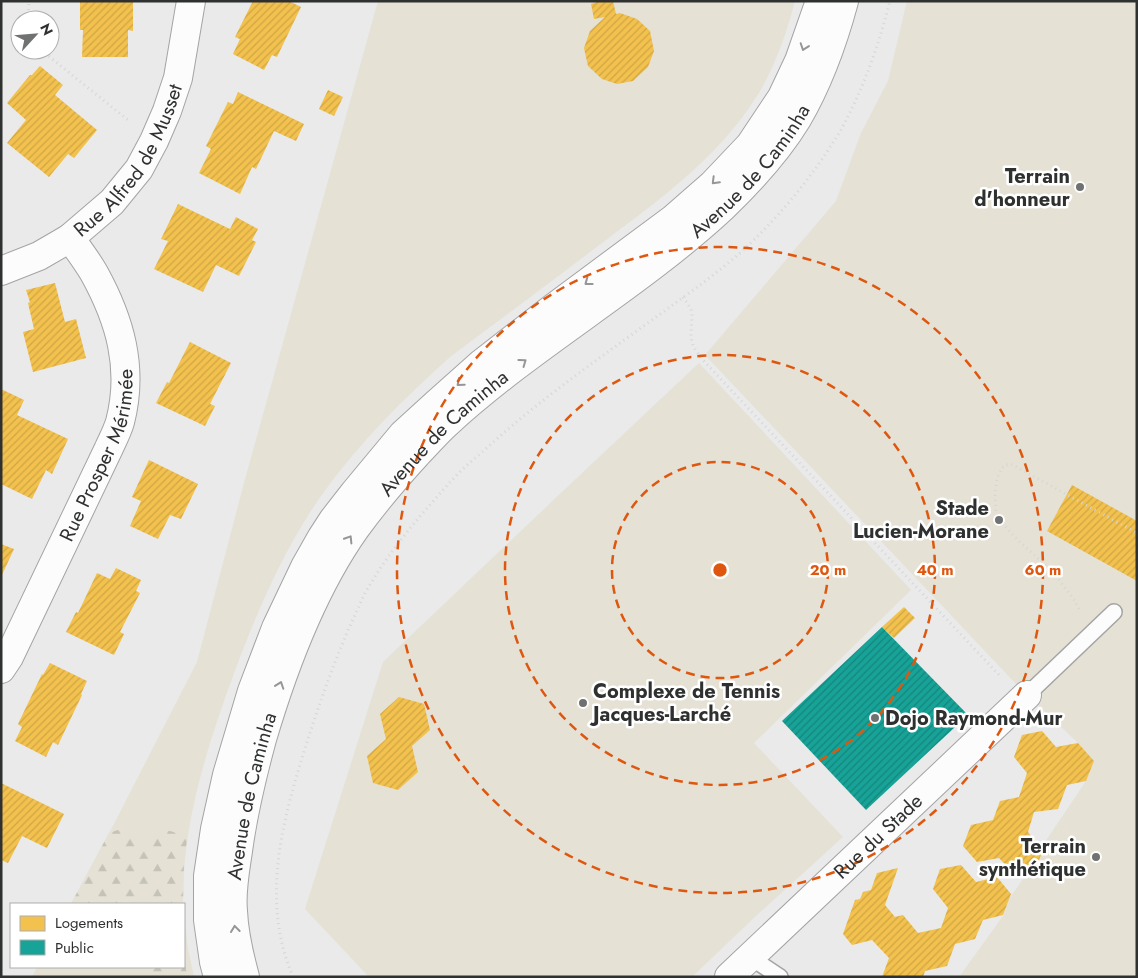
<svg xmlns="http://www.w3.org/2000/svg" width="1138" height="978" viewBox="0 0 1138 978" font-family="Jost,sans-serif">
<defs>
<pattern id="forest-firs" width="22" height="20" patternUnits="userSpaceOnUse" patternTransform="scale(1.25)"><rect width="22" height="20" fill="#e5e1d5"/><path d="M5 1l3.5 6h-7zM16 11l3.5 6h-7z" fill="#c5c2b7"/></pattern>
<pattern id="homes-hatch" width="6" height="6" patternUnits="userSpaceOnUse" patternTransform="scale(1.25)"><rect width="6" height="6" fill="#f2c14e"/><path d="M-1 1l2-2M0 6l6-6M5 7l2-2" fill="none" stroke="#d0a644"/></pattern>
<pattern id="public-hatch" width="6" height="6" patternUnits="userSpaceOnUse" patternTransform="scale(1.25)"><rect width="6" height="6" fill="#17a398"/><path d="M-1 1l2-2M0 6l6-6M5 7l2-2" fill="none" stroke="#15857c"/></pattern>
</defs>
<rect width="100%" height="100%" fill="#e9eae9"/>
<g fill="#e5e1d5">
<path d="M378,1H795C786,35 774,70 755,99C716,160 655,203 598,246C549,283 500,320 450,357C403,399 358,444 321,496C283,550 256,614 233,676C206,750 182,825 183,904H71L116,820L197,662L244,483Z"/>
<polygon points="907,1 1137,1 1137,977 959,977 1003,916 1009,899 1028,872 1035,870 1041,848 1086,781 1093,761 1078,743 1018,686 705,355 836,201 861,133 888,81"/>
<polygon points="699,363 911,590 754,743 843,837 757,915 692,977 369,977 305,909 383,662 563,491"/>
<polygon points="184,916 188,949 194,977 32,977 37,967 184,967"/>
</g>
<g fill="url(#forest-firs)">
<path d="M118,830L134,835L145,837C147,835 149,833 151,832C161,827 179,832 187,839L184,863L183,904H157L154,900L142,902L139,904H73L72,902L109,833Z"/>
<polygon points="184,962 188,977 131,977 139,967 184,967"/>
</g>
<g fill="url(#homes-hatch)">
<polygon points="80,1 133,1 133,31 128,30 128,57 82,57 83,30 80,30"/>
<polygon points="253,1 289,1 301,7 277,57 272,55 264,70 233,54 240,39 235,37"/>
<polygon points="600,1 613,1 616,14 620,13 637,19 650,31 654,51 648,67 633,81 617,84 602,79 588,66 584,48 590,31 605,17 594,19 591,4"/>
<polygon points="40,66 63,85 55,95 97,130 74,158 68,154 49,177 7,143 26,120 7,103 30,75 32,75"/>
<polygon points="328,90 343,97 334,116 319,109"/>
<polygon points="238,92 304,124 296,141 274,131 256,169 252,167 240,194 199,173 211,149 206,146 228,102 233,104"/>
<polygon points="178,204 230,229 236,217 258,229 252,240 256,242 239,276 216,265 203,292 154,269 168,241 161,239"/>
<polygon points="55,283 65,322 76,319 86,358 33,372 23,332 34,329 28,303 30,302 26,290"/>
<polygon points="190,342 231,363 210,404 215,406 205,426 156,403 167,382 169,383"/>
<polygon points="1,389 24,400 17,415 68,439 52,474 46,470 32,499 1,484"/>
<polygon points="149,460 198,484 181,519 170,515 158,539 130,526 141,501 132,497"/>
<polygon points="1072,485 1137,521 1137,581 1047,531"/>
<polygon points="1,544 14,549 1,577"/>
<polygon points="116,568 141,580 136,591 140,593 120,632 124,634 114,655 66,632 76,612 78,613 97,573 110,579"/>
<polygon points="904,607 915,618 894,638 882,627"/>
<polygon points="50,663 87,681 81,694 82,695 58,745 53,742 46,757 15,741 22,727 18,724 42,674 43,675"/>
<polygon points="399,697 424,704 430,730 412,746 418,772 398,790 373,783 367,756 386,739 380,714"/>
<polygon points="1042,731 1056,747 1078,743 1094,761 1086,781 1067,785 1058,809 1034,812 1028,832 1043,850 1035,870 1014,874 999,858 977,862 963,846 971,825 993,820 1000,801 1019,797 1027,773 1014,757 1022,735"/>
<polygon points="1,783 64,814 47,848 22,836 8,863 1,860"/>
<polygon points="961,865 976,882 997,877 1011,894 1003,915 983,920 975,939 955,944 947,966 925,971 923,977 882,977 889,958 872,940 852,945 843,934 855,900 860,899 863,892 871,890 877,873 898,868 885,905 895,917 903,915 918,933 941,928 948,908 933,889 940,869"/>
</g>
<polygon fill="url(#public-hatch)" points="882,627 968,715 866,810 782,721"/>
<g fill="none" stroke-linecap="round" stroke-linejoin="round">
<g stroke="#a3a4a3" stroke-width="18">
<g id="lane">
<polyline points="1027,695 1114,612"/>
<polyline points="750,957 780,977"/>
</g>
</g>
<g stroke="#a3a4a3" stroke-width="30">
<g id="street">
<path id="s1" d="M1,271L39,256L70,238L112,202L139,169L154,141L167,111L178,78L191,1"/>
<path id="s2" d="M1,669L9,657L108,450C112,441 117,432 120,422C134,368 120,320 94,273C87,261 78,249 70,238"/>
<path id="s3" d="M729,977L1027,695"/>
</g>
</g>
<g stroke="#a3a4a3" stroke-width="30">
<g id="secondary">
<polyline points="218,977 214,962 208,920 208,876 215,829 227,775 252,691 276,628 305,567 322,537 333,520 354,493 403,434 437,403 482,363 553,308 673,219 713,184 750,145 782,97 799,61 820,1"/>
<path id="s4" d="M245,977C239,955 234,934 233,911C231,891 235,871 238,851C243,813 252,776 262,739C283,668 312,590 355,529C374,503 395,478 417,454C427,444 436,433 446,424C533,344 637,287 723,207C750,181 777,152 797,119C818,83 833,42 844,1"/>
</g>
</g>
<g stroke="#d5d6d5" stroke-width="3" stroke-dasharray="1 4" stroke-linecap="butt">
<polyline points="28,20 29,1"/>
<polyline points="41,50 128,120"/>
<polyline points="683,297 691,309 692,314 691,336 693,346 701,358 1000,676"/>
<polyline points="1079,609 1075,601 1054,573 1022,544 1010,532 996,514 995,494 997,479 1001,469 1005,465 1011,464 1137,533"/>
<path d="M293,977C262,904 280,830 302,758C316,713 331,669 350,626C355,615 360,604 365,593C389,551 421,514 454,478C465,466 478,456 490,445C544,396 604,355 663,312C689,293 716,274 740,253C773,223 802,189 827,152C832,143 839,135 843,126C864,87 879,44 890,1"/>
</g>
<use href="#lane" stroke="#fcfcfc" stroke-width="15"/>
<use href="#street" stroke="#fcfcfc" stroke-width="28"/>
<use href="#secondary" stroke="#fcfcfc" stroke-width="28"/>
</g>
<defs><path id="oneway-chevron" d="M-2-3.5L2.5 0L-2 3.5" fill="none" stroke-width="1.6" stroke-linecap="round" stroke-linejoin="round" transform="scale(1.25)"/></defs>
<g stroke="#969696">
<use href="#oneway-chevron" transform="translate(804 47) rotate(109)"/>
<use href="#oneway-chevron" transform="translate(715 181) rotate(135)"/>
<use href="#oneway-chevron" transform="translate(588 282) rotate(143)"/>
<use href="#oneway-chevron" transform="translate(523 362) rotate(-36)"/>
<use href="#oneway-chevron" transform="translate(460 383) rotate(139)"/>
<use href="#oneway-chevron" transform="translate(349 539) rotate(-58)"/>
<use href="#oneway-chevron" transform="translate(280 685) rotate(-71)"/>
<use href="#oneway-chevron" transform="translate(235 929) rotate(-97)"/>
</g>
<g fill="none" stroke="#df570e" stroke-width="2.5" stroke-dasharray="9 6">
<circle cx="720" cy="570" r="108"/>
<circle cx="720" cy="570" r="215"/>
<circle cx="720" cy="570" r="323"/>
</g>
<g fill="#707271" stroke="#fff" stroke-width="2">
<circle cx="1080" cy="187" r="5"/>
<circle cx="999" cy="520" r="5"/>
<circle cx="583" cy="703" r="5"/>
<circle cx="875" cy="718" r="5"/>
<circle cx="1096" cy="857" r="5"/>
</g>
<g text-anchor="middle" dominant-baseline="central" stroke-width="5" stroke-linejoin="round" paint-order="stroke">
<g font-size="20" fill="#2f3130" stroke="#fff">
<text stroke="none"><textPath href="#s1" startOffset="176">Rue Alfred de Musset</textPath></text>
<text stroke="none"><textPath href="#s4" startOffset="1009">Avenue de Caminha</textPath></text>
<text stroke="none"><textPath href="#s4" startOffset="604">Avenue de Caminha</textPath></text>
<text stroke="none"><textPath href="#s2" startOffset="236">Rue Prosper Mérimée</textPath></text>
<text stroke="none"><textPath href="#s4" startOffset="184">Avenue de Caminha</textPath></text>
<text stroke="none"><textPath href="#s3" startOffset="205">Rue du Stade</textPath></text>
</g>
<g font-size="20" font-weight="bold" fill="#2f3130" stroke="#fff" text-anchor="end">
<text x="1070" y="176">Terrain<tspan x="1070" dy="23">d'honneur</tspan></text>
<text x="989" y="508">Stade<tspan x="989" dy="23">Lucien-Morane</tspan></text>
<text x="593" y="691" text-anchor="start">Complexe de Tennis<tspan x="593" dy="23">Jacques-Larché</tspan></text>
<text x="885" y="718" text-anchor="start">Dojo Raymond-Mur</text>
<text x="1086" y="846">Terrain<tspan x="1086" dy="23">synthétique</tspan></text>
</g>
</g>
<circle cx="720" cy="570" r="8" fill="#df570e" stroke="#fff" stroke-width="2.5"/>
<g font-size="15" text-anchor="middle" font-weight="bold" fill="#df570e" stroke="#fff" stroke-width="5" stroke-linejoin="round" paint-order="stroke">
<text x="828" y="575">20 m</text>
<text x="935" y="575">40 m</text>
<text x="1043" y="575">60 m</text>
</g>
<rect width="1138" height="978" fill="none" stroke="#2f3130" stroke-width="5"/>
<rect x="10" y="903" width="175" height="65" fill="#ffffff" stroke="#acadac"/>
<rect x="20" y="916" width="25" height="15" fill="#f2c14e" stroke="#acadac"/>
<text x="55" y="928" font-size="15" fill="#2f3130">Logements</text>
<rect x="20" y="940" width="25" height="15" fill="#17a398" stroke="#acadac"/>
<text x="55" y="953" font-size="15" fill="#2f3130">Public</text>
<g transform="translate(35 35) rotate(64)"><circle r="24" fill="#ffffff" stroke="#acadac"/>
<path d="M0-4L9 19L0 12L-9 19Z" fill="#707271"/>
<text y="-8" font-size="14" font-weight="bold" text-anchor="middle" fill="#2f3130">N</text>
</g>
</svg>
